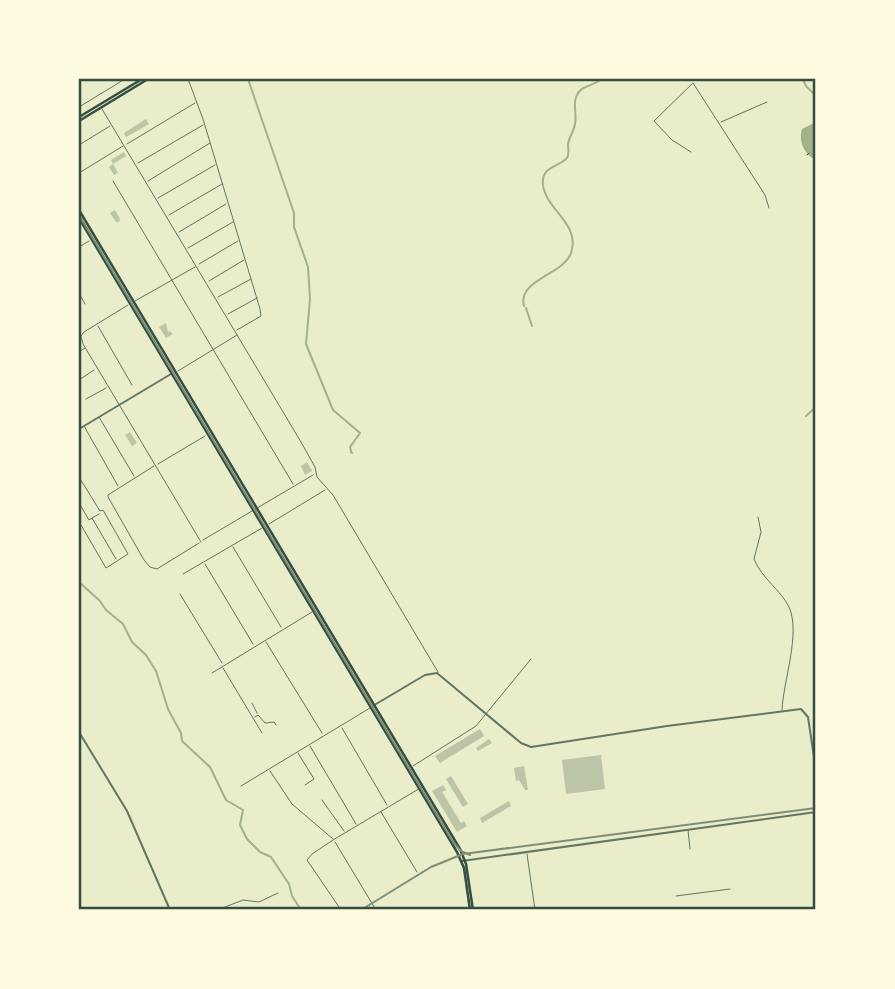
<svg xmlns="http://www.w3.org/2000/svg" width="895" height="989" viewBox="0 0 895 989" font-family="'Open Sans',sans-serif">
<rect width="100%" height="100%" fill="#e9edc9"/>
<path fill="#a3b18a" d="M816,122V160C805,155 798,142 802,129Z"/>
<g fill="none" stroke-linecap="round" stroke-linejoin="round">
<g stroke="#a3b18a" stroke-width="2">
<polyline points="248,79 294,213 294,227 308,267 310,299 306,344 333,410 360,433 350,447 351,451"/>
<polyline points="803,79 806,86 816,96"/>
<path d="M524,306C517,280 563,275 571,253C581,224 546,210 543,185C541,167 556,168 566,159C570,156 568,149 568,144C569,137 574,131 575,124C577,115 573,105 576,97C581,84 593,87 601,79"/>
<polyline points="526,308 532,326"/>
<polyline points="806,416 816,407"/>
<polyline points="351,452 352,453"/>
<polyline points="79,582 100,601 106,610 123,624 132,642 146,655 156,671 168,709 181,733 182,741 210,767 226,800 243,810 240,825 247,839 260,852 271,857 289,884 292,896 301,910"/>
</g>
</g>
<g fill="#bcc5a7">
<polygon points="146,119 149,124 126,137 124,133"/>
<polygon points="124,152 126,156 113,164 111,160"/>
<polygon points="113,164 118,173 114,175 109,167"/>
<polygon points="115,210 120,219 119,222 116,222 110,213"/>
<polygon points="166,323 168,332 170,331 173,334 166,338 159,327"/>
<polygon points="130,432 137,443 132,446 125,435"/>
<polygon points="307,462 312,471 305,475 301,466"/>
<polygon points="480,729 484,736 440,763 435,756"/>
<polygon points="489,739 492,743 478,751 476,748"/>
<polygon points="601,755 605,789 566,794 562,760"/>
<polygon points="524,766 528,790 525,790 519,780 516,781 514,768"/>
<polygon points="451,776 468,804 463,807 446,779"/>
<polygon points="443,785 446,790 442,792 461,823 464,821 467,826 457,832 432,791"/>
<polygon points="509,801 511,806 482,823 480,818"/>
</g>
<g fill="none" stroke-linecap="round" stroke-linejoin="round">
<polyline stroke="#344e41" stroke-width="1" points="807,155 809,153"/>
<polyline stroke="#617663" stroke-width="1" points="381,812 417,872"/>
<g stroke="#617663" stroke-width="1">
<polyline points="188,79 203,119 260,309 261,316 237,330"/>
<polyline points="79,107 125,79"/>
<polyline points="102,109 301,442 315,467 317,477 333,495 438,672"/>
<polyline points="721,122 767,102"/>
<polyline points="127,144 195,103"/>
<polyline points="79,145 110,126"/>
<polyline points="691,152 672,140 654,121 693,83 765,195 769,208"/>
<polyline points="138,163 203,125"/>
<polyline points="79,173 123,146"/>
<polyline points="113,181 293,484"/>
<polyline points="148,181 210,143"/>
<polyline points="158,198 215,165"/>
<polyline points="169,215 222,184"/>
<polyline points="179,232 226,204"/>
<polyline points="79,247 89,241"/>
<polyline points="188,248 233,222"/>
<polyline points="199,264 238,241"/>
<polyline points="209,281 244,260"/>
<polyline points="79,293 85,304"/>
<polyline points="218,297 251,279"/>
<polyline points="135,301 195,267"/>
<polyline points="128,305 84,332 81,336 83,344 201,542"/>
<polyline points="228,314 257,298"/>
<polyline points="98,326 132,385"/>
<polyline points="79,352 85,348"/>
<polyline points="178,371 237,335"/>
<polyline points="79,380 94,370"/>
<polyline points="86,399 106,388"/>
<polyline points="99,417 134,476"/>
<polyline points="84,426 118,486"/>
<polyline points="158,464 205,436"/>
<polyline points="154,466 108,495 108,497 144,560 150,567 157,569 199,543"/>
<polyline points="79,503 89,520 92,518 116,559"/>
<path d="M758,517L761,532L754,559C762,579 781,590 789,607C801,633 783,682 782,710"/>
<polyline points="92,518 99,514"/>
<polyline points="269,524 325,490"/>
<polyline points="79,526 81,525 106,568 128,554 103,510 100,511 79,477"/>
<polyline points="203,540 313,475"/>
<polyline points="233,547 281,627"/>
<polyline points="205,564 253,644"/>
<polyline points="183,574 262,528"/>
<polyline points="180,594 222,663"/>
<polyline points="266,642 322,733"/>
<polyline points="223,668 262,733"/>
<polyline points="212,673 312,612"/>
<polyline points="252,703 257,713"/>
<polyline points="255,717 258,715 265,723 274,722 276,725"/>
<polyline points="342,728 387,805"/>
<polyline points="310,746 356,824"/>
<polyline points="298,753 314,779 305,785"/>
<polyline points="413,766 476,726 531,659"/>
<polyline points="270,771 292,804 333,839"/>
<polyline points="241,786 370,708"/>
<polyline points="322,800 344,831"/>
<polyline points="688,830 690,849"/>
<polyline points="335,842 376,910"/>
<polyline points="527,854 535,910"/>
<polyline points="676,896 730,889"/>
<polyline points="217,910 243,900 259,902 278,893"/>
<polyline points="341,910 307,860 312,854 333,840 422,787"/>
</g>
<g stroke="#617663" stroke-width="2">
<polyline points="79,429 171,374"/>
<polyline points="371,707 425,675 437,673 521,743 531,747 667,726 801,709 808,717 816,771"/>
<polyline points="79,732 127,811 170,910"/>
<polyline points="462,861 816,812"/>
</g>
<g stroke="#344e41" stroke-width="2.5">
<polyline points="79,117 142,79"/>
<polyline points="79,121 148,79"/>
<polyline points="79,210 460,849 466,864 473,910"/>
<polyline points="79,218 457,852 464,868 470,910"/>
</g>
<g stroke="#7c8e77" stroke-width="2">
<polyline points="79,215 453,842 461,851 470,855"/>
<polyline points="361,910 431,867 463,854 816,808"/>
</g>
</g>
<rect width="895" height="989" fill="none" stroke="#fefae0" stroke-width="161"/>
<rect x="80" y="80" width="734" height="828" fill="none" stroke="#344e41" stroke-width="2.5"/>
</svg>
